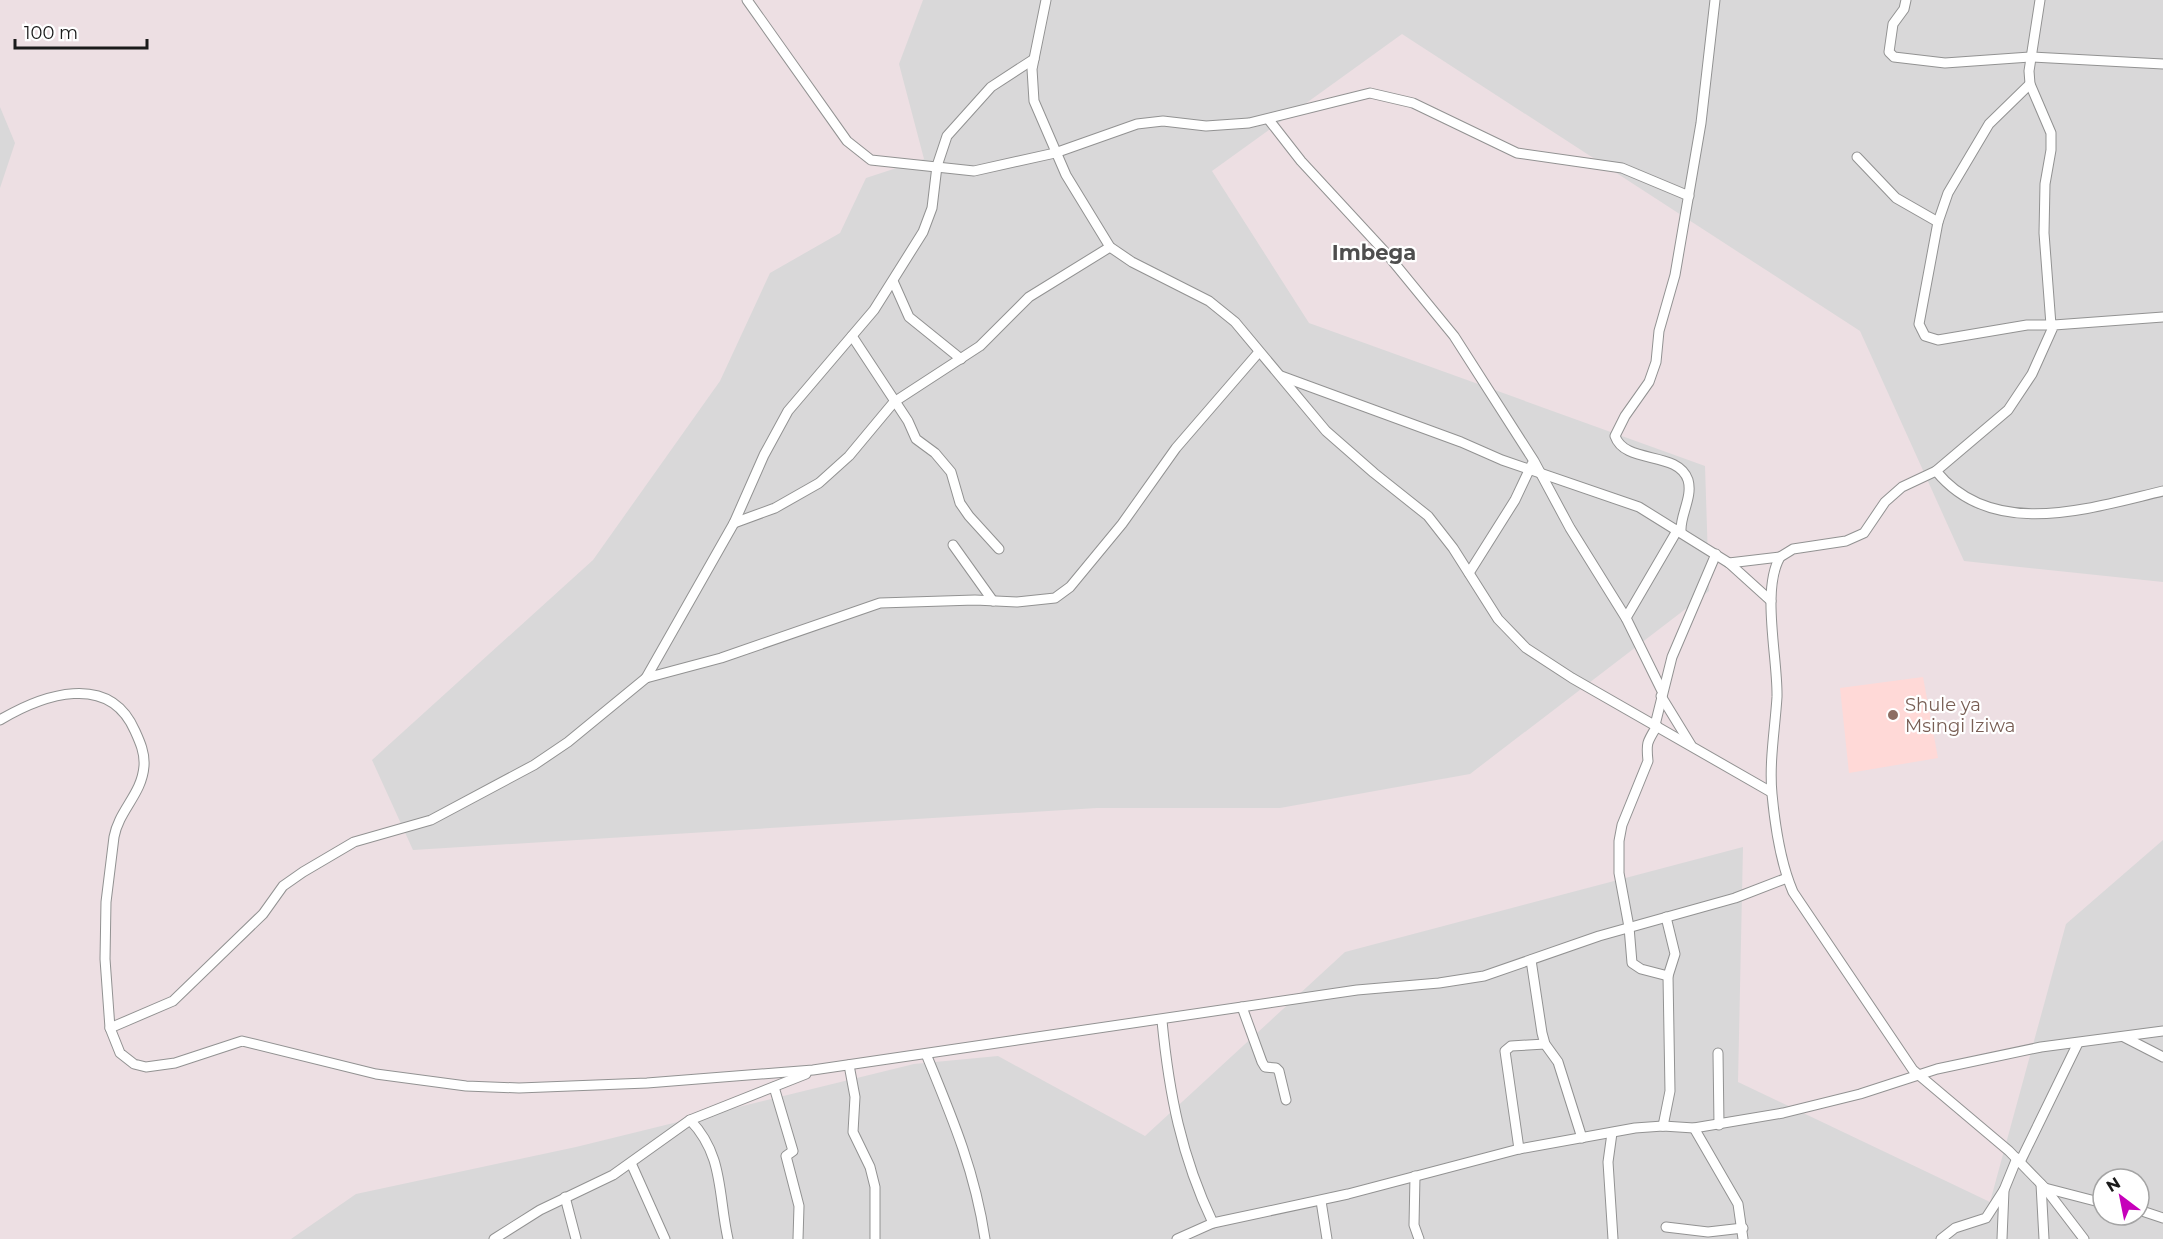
<svg xmlns="http://www.w3.org/2000/svg" width="2163" height="1239" viewBox="0 0 2163 1239" font-family="Montserrat,sans-serif">
<rect width="100%" height="100%" fill="#eddfe3"/>
<g fill="#d9d8d9" fill-rule="evenodd">
<polygon points="923,0 2163,0 2163,582 1964,561 1860,331 1402,34 1212,171 1309,323 1705,466 1709,591 1470,774 1280,808 1097,808 413,850 372,760 593,560 720,381 770,273 840,233 866,178 924,159 899,64"/>
<polygon points="0,107 15,143 0,188"/>
<path d="M2163,840V1239H291L356,1194L576,1147L914,1064L998,1056L1145,1136L1345,952L1743,847L1738,1082L1990,1202L2066,924ZM2103,1179H2139V1215H2103Z"/>
</g>
<polygon fill="#ffd9d7" points="1923,677 1938,758 1849,773 1840,688"/>
<g fill="none" stroke-linecap="round" stroke-linejoin="round">
<g stroke="#929292" stroke-width="11">
<g id="minor">
<polyline points="747,0 847,141 871,160 974,171 1055,153 1137,124 1163,121 1206,126 1249,123 1370,93 1413,103 1517,153 1622,168 1689,196"/>
<polyline points="1046,0 1032,69 1034,101 1066,175 1110,247 1132,262 1209,301 1235,322 1326,431 1374,473 1428,516 1453,548 1498,619 1526,648 1572,678 1771,792"/>
<polyline points="1906,0 1904,9 1893,24 1889,52 1894,57 1945,63 2030,57 2163,64"/>
<polyline points="2040,0 2029,71 2030,84 2051,133 2051,150 2045,184 2044,233 2051,325"/>
<polyline points="2030,84 1989,124 1948,193 1938,222 1919,324 1925,336 1938,340 2027,325 2054,325"/>
<polyline points="1269,120 1301,161 1386,253 1454,336 1534,461 1570,528 1626,618"/>
<polyline points="1857,157 1896,198 1938,222"/>
<polyline points="893,281 909,317 961,359"/>
<polyline points="852,336 908,421 916,439 935,453 951,472 960,503 969,516 999,549"/>
<polyline points="1281,376 1461,442 1502,460 1639,507 1729,563 1771,601"/>
<path d="M1936,471C1993,541 2090,508 2163,491"/>
<polyline points="734,523 775,508 819,483 849,456 894,402 980,346 1029,297 1110,247"/>
<path d="M1681,531C1680,515 1693,497 1688,480C1678,450 1625,465 1615,436L1625,416L1649,382L1656,362L1659,331L1675,275L1701,123L1715,0"/>
<polyline points="953,545 993,601"/>
<polyline points="1729,563 1780,557"/>
<polyline points="1469,573 1515,500 1532,464"/>
<polyline points="646,678 734,523 764,455 788,411 874,310 923,232 932,208 937,166 947,136 991,87 1034,59"/>
<polyline points="1662,691 1626,618 1678,529"/>
<polyline points="1661,696 1691,745"/>
<path d="M0,720C42,695 109,671 135,731C140,742 145,753 144,766C142,794 119,810 114,837L106,902L105,959L110,1028L120,1053L134,1064L146,1067L175,1063L242,1041L376,1074L466,1086L519,1088L647,1083L813,1070L1357,990L1439,983L1484,976L1599,936L1735,898L1787,878"/>
<polyline points="1655,725 1672,657 1716,554"/>
<path d="M1657,726C1647,742 1646,743 1648,761L1622,825L1619,841V873L1629,927L1632,963L1641,969L1668,976"/>
<polyline points="1531,960 1542,1033 1545,1044 1558,1062 1582,1138"/>
<polyline points="1242,1007 1262,1062 1265,1067 1276,1068 1279,1071 1286,1100"/>
<path d="M1162,1021C1169,1093 1181,1156 1213,1223"/>
<polyline points="110,1028 173,1001 263,914 283,886 303,872 354,842 431,820 534,765 568,742 646,678 721,658 880,603 975,600 1017,602 1055,598 1070,587 1122,524 1176,448 1259,352"/>
<polyline points="2124,1037 2163,1057"/>
<polyline points="1718,1053 1719,1125"/>
<path d="M926,1054C952,1117 975,1171 985,1239"/>
<polyline points="849,1065 855,1097 853,1132 870,1167 875,1187 875,1239"/>
<polyline points="774,1087 793,1151 786,1156 799,1206 798,1239"/>
<path d="M690,1120C724,1155 718,1195 728,1239"/>
<polyline points="1663,1126 1670,1091 1668,976 1675,954 1666,917"/>
<polyline points="1694,1128 1738,1204 1743,1239"/>
<polyline points="1612,1133 1608,1162 1613,1239"/>
<polyline points="1519,1149 1505,1051 1511,1046 1545,1044"/>
<polyline points="2020,1162 2078,1043"/>
<polyline points="631,1163 665,1239"/>
<polyline points="1415,1176 1414,1225 1419,1239"/>
<polyline points="2041,1184 2044,1239"/>
<polyline points="2045,1188 2103,1203"/>
<polyline points="565,1197 576,1239"/>
<polyline points="1321,1201 1327,1239"/>
<polyline points="2139,1210 2163,1218"/>
<polyline points="1666,1227 1708,1232 1743,1228"/>
<polyline points="494,1239 540,1210 613,1175 690,1120 806,1074"/>
<polyline points="1177,1239 1213,1223 1348,1194 1519,1149 1635,1128 1663,1126 1694,1128 1783,1113 1860,1094 1937,1069 2041,1047 2163,1031"/>
<polyline points="1941,1239 1955,1228 1986,1218 2004,1190"/>
<polyline points="2002,1239 2004,1190 2017,1158"/>
<path d="M2084,1239L2045,1188L2009,1151L1913,1070L1793,892C1780,862 1775,826 1772,794C1769,762 1775,729 1777,697C1778,659 1761,590 1780,557L1793,549L1846,541L1864,533L1885,502L1902,487L1936,471L2008,410L2032,374L2054,325L2163,317"/>
</g>
</g>
<use href="#minor" stroke="#fff" stroke-width="9"/>
</g>
<circle fill="#8d6e63" stroke="#fff" stroke-width="2" cx="1893" cy="715" r="6"/>
<g text-anchor="middle" dominant-baseline="central" stroke-width="4.5" stroke-linejoin="round" paint-order="stroke">
<g font-size="18" fill="#785e54" stroke="#fff" text-anchor="start">
<text x="1905" y="705">Shule ya<tspan x="1905" dy="21">Msingi Iziwa</tspan></text>
</g>
<g font-size="21" font-weight="bold" fill="#4e4e4e" stroke="#fff">
<text x="1374" y="252">Imbega</text>
</g>
</g>
<g transform="translate(2121 1197) rotate(328)"><circle r="28" fill="#ffffff" stroke="#a4a4a4" stroke-width="1.5"/>
<path d="M0-4.5L10 22L0 15L-10 22Z" fill="#c600ba"/>
<text y="-9" font-size="16" font-weight="bold" text-anchor="middle" fill="#1b1b1b">N</text>
</g>
<path d="M15 39v9h132v-9" fill="none" stroke="#1b1b1b" stroke-width="3"/>
<text x="24" y="39" font-size="18" fill="#1b1b1b" stroke="#ffffff" stroke-width="4.5" paint-order="stroke">100 m</text>
</svg>
